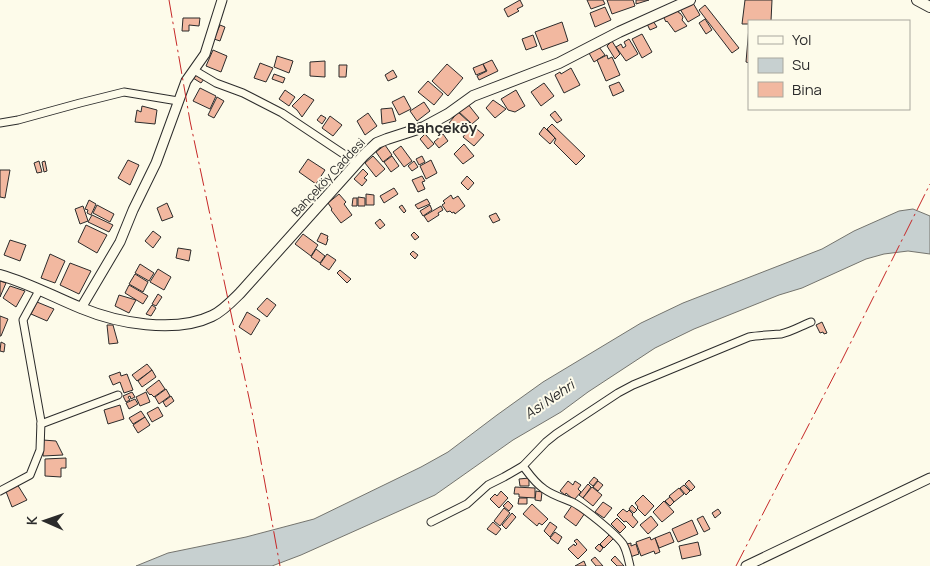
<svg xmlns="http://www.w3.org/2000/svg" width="930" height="566" viewBox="0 0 930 566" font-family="Manrope,sans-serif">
<rect width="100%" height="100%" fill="#fdfbea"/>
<polygon fill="#c7d0d0" stroke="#74746e" points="913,209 930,216 930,254 908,251 884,254 866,259 802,288 779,295 694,329 655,348 588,392 561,412 513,440 435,495 301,555 272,566 136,566 168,553 246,537 314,519 421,467 448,452 497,415 543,382 641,323 683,303 822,249 854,231 899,211"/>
<g fill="#f2b8a0" stroke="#2b2b2b">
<polygon points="520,0 523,6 517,9 519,11 508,17 504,9"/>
<polygon points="587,0 603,0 605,4 591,9"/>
<polygon points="607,0 633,0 635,6 612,14"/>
<polygon points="636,0 649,0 636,4"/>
<polygon points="745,0 772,0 771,21 749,21 749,24 742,24"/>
<polygon points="693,3 700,15 688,22 680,9"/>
<polygon points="705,5 739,48 732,53 699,10"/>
<polygon points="605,7 611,20 595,27 590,13"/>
<polygon points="677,9 679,13 680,13 683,17 682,20 687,26 675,32 667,21 666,22 663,16"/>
<polygon points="183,18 200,18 199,26 189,25 189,31 182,31"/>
<polygon points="705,19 712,30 706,34 699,23"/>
<polygon points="653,21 657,27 650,30 647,24"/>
<polygon points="562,22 568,41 542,50 535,32"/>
<polygon points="220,25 225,27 220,41 214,39"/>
<polygon points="749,27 749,63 746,62"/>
<polygon points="642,34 652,52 642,58 632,39"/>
<polygon points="533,35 537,46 526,50 522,39"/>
<polygon points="629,39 638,54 626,61 616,47 621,44 623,48 626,46 624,42"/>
<polygon points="612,41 620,54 615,59 607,46"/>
<polygon points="599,47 605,55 594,62 589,53"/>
<polygon points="213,50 227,56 221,72 206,66"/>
<polygon points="607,55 608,59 612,57 620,75 606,81 597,60"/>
<polygon points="277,56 293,61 289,73 274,67"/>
<polygon points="492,60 498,71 479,80 477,76 487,71 483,64"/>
<polygon points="325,61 325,77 310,76 310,62"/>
<polygon points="260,63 273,68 266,82 254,78"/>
<polygon points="447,64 463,78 448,96 432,81"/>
<polygon points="483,64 486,71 476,75 473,68"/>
<polygon points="339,65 347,65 346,77 339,77"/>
<polygon points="571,68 580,85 564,93 555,75 560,72 561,74"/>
<polygon points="393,70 397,77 388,81 385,75"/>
<polygon points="196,73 204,79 201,83 193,78"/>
<polygon points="274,74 285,78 283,83 272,79"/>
<polygon points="428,81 443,94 434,105 418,92"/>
<polygon points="619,82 624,91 613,96 609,86"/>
<polygon points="544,83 554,96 541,106 531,92"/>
<polygon points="200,88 216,96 210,109 193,101"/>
<polygon points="285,90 295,97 289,106 279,99"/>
<polygon points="516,90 525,106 515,112 508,110 501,99"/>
<polygon points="304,94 314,100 302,117 297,110 292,106"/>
<polygon points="404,96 411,109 399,115 392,102"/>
<polygon points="217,97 224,101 214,118 208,115"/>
<polygon points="493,100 506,109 495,118 486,108"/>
<polygon points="424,102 430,111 417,121 410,111"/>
<polygon points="467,103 479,118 472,124 458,111"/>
<polygon points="142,106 157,110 155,124 135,122 137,110 141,112"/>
<polygon points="392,108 396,121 382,124 381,109"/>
<polygon points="555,111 562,120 557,123 550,115"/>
<polygon points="458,112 470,123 464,129 457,123 453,127 449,123"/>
<polygon points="368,113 377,126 365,135 357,121"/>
<polygon points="321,115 326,118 322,124 317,120"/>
<polygon points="330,116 342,125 333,136 322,128"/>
<polygon points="552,124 585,156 576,165 554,143 556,139 547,129"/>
<polygon points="472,125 484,135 474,146 463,137"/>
<polygon points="544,127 555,138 550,144 539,134"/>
<polygon points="425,134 434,144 428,149 420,139"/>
<polygon points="443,134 448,141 439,148 434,142"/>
<polygon points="464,144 474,156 463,164 454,154"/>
<polygon points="385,145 392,155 383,162 376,152"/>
<polygon points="401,146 412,161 404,167 393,152"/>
<polygon points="373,156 385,169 376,177 365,163"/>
<polygon points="392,156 399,166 391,172 384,162"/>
<polygon points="422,156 425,162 419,165 416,159"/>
<polygon points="308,159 325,170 316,184 299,172"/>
<polygon points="128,160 139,165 130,185 118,178"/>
<polygon points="431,160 437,173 426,179 420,166"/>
<polygon points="39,161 42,172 37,173 34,163"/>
<polygon points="45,161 47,171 44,172 42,162"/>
<polygon points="414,161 418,167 412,171 408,166"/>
<polygon points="363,169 368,174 364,178 367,180 362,186 354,179"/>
<polygon points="0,170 10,170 5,198 0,197"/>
<polygon points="422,176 425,181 422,182 425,189 418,192 412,180"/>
<polygon points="467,176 474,183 468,190 461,183"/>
<polygon points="394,188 398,194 384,203 380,196"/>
<polygon points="339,194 346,202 344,204 352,215 341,223 331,210 332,209 328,203"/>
<polygon points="366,194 374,195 374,205 366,205"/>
<polygon points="451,195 453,199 458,196 465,206 455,214 454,212 452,213 450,211 447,212 442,205 445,203 443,201"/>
<polygon points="358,197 365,198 365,206 358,206"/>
<polygon points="353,198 357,198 357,206 352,206"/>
<polygon points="427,199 430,204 418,209 415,205"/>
<polygon points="89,200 96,204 91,215 87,213 88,210 85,209"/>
<polygon points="167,203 173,217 162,221 157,208"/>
<polygon points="97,205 114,214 110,222 93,213"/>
<polygon points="402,205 406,211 404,213 399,207"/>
<polygon points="430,205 432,210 423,216 420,211"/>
<polygon points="83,206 88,221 80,224 75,209"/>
<polygon points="441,206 443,210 438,213 439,215 428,222 424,216"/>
<polygon points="496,213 500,220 493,223 489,216"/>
<polygon points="92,215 113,225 109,232 88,222"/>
<polygon points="380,219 385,225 380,229 375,223"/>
<polygon points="86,225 107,235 97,253 78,242"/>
<polygon points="153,231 161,237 153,248 145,241"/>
<polygon points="414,232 419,237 415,240 411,235"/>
<polygon points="321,233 328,236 327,239 328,239 326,245 317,241"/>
<polygon points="303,234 318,245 311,256 295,244"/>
<polygon points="10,240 26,245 20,261 4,255"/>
<polygon points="178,248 191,250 189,261 176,258"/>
<polygon points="316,249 325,256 320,263 311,257"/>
<polygon points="413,251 418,255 415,259 410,254"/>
<polygon points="50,254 65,261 55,283 41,278"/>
<polygon points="327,254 336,260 329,270 320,264"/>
<polygon points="70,263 91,271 79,294 60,285"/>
<polygon points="140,264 154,273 149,281 135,273"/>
<polygon points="158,269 171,277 164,290 150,282"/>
<polygon points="340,270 351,279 347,283 337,273"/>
<polygon points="135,274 148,282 143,292 129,284"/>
<polygon points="0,281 6,283 0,297"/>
<polygon points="129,285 148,296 143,304 125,293"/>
<polygon points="10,286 25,291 16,307 3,298"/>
<polygon points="158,294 162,297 156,306 152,304"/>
<polygon points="119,295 136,300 129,313 115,306"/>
<polygon points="267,298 276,305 267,317 257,309"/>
<polygon points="37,302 54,309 47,321 31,314"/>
<polygon points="152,305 156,308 151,316 146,314"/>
<polygon points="247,312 260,320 251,335 239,327"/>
<polygon points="0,316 8,319 1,336 0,336"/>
<polygon points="822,322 827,333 824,334 823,332 820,333 816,325"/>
<polygon points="107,325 113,325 118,343 109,344"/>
<polygon points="1,342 5,344 4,352 0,351"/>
<polygon points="147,364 152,370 137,381 132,375"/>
<polygon points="152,370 156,377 142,387 138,381"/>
<polygon points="120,372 121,376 127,374 133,390 124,393 120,382 113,385 109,376"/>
<polygon points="159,380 165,389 154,397 151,394 150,395 146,390"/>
<polygon points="166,389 170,396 159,404 155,397"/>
<polygon points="132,392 135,397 131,399 130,396 128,397 130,400 126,402 123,396"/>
<polygon points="146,392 150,402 140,406 136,397"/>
<polygon points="171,396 174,401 166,407 163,402"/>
<polygon points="135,399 138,404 129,409 126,403"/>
<polygon points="120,405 124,419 108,424 104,410"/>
<polygon points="158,407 163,416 152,422 147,413"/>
<polygon points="141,411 145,417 133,424 129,418"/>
<polygon points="145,417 150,425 138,433 133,425"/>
<polygon points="43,440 56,441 63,455 43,456"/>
<polygon points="66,458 66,468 61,468 61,477 45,476 45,459"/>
<polygon points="594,477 598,480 593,486 589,483"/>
<polygon points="529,478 529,486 520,486 519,479"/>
<polygon points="689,480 695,487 691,491 685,484"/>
<polygon points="568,481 573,485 575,481 581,485 578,489 581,492 574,500 566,493 565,495 560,491"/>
<polygon points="598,481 603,485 598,491 593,487"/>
<polygon points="17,484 27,500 12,507 5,489"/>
<polygon points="588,484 591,487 583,498 579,495"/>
<polygon points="684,485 690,491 686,495 680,488"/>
<polygon points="515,487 535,488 535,498 519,497 519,494 514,494"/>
<polygon points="592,487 602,495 593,506 583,498"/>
<polygon points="679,488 684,494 674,502 669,496"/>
<polygon points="501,491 508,498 499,508 490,499 495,494 497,496"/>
<polygon points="536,491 542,492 541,501 535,500"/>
<polygon points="643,495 654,506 645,516 637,508 638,507 635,503"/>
<polygon points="670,497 674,502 670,506 665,501"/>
<polygon points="519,498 527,498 527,504 518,504"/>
<polygon points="508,501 513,506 509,511 503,506"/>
<polygon points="664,501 674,512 662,522 653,512"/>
<polygon points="603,502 612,508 604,518 595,512"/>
<polygon points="532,504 548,519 542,525 539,523 537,526 523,514"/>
<polygon points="573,504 585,513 576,526 564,517"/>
<polygon points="632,505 637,510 634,513 629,509"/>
<polygon points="504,508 510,513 500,526 494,521"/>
<polygon points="623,509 627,512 629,510 633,514 632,515 638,522 633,528 626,521 624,522 617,515"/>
<polygon points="718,509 721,513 715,518 712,513"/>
<polygon points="512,513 516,517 506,529 502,525"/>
<polygon points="651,516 658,525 648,534 640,525"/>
<polygon points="703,516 710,529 704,532 697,519"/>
<polygon points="617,518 626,527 620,533 611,524"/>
<polygon points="692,520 698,534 678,542 672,529"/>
<polygon points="493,522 501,529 496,535 487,529"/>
<polygon points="550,522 557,527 550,537 544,531"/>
<polygon points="555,532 562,537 558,544 550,538"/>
<polygon points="670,532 674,542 659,548 655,538"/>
<polygon points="610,534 614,538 604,548 600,544"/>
<polygon points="650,537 651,540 655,538 660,552 655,554 654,551 641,556 636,542"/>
<polygon points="577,539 587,550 578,559 568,549 574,544 575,546 577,544 574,541"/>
<polygon points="698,542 701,555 682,559 679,546"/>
<polygon points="631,543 631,546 636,544 639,554 630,557 627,544"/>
<polygon points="599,544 603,548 600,552 595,548"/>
<polygon points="615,556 624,566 617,566 611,560"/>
<polygon points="595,557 603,566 596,566 591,560"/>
<polygon points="584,561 586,566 575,566"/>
</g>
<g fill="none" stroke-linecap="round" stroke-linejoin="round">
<g stroke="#2b2b2b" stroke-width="9">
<g id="minor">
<polyline points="194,70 216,83 243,93 282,113 357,163"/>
<polyline points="0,123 18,120 80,103 124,92 178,101"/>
<polyline points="41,424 118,395"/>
<path d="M523,466C529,474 535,483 544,489C552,495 562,498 572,502C583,507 616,534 623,544C627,551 628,558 630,566"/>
<polyline points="0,491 30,475 40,450 41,421 23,320 40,289"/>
<path d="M431,522L467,504L488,485L504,477L523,466L546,442L556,434L618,393L633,385L749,337C759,335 770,335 781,334C791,332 801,326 811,322"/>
</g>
</g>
<g stroke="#2b2b2b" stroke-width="11">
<g id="tertiary">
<polyline points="81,308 120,242 133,210 156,163 186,81 205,54 222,0"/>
<polyline points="746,566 930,478"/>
</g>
</g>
<g stroke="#2b2b2b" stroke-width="12">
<g id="secondary">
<polyline points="917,0 930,7"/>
<path d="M0,275C29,283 54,297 81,308C117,323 175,334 212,316C223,311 232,301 241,292L364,155L377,143L387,139L424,127L448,114L473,96L559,63L619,32L690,0"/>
</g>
</g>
<use href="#minor" stroke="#fdfbea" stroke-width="7"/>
<use href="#tertiary" stroke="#fdfbea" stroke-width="9"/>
<use href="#secondary" stroke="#fdfbea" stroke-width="10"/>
<g stroke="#c62828" stroke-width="1" stroke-dasharray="18 4 2.5 4" stroke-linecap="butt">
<polyline points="169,0 190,121 252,412 280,566"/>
<polyline points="736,566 839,366 930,184"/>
</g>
</g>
<g text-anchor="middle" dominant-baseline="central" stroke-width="4" stroke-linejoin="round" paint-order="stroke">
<g font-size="12" fill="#2b2b2b" stroke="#fdfbea">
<text transform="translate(328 177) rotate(-47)">Bahçeköy Caddesi</text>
</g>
<g font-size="14" font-style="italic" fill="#2b2b2b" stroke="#fdfbea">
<text transform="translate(549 399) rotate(-34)">Asi Nehri</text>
</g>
<g font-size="15" font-weight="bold" fill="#2b2b2b" stroke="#fdfbea">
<text x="442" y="127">Bahçeköy</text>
</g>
</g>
<rect x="748" y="20" width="162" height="90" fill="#fdfbea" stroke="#a9a89e"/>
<rect x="758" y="36" width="25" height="8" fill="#fdfbea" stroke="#a9a89e"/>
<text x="792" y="45" font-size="15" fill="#2b2b2b">Yol</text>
<rect x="758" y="58" width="25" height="15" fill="#c7d0d0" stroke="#a9a89e"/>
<text x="792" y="70" font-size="15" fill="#2b2b2b">Su</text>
<rect x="758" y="82" width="25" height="15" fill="#f2b8a0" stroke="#a9a89e"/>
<text x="792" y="95" font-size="15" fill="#2b2b2b">Bina</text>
<g transform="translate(45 521) rotate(272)" stroke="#fdfbea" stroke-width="4" paint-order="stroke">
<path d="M0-4L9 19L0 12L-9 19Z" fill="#2b2b2b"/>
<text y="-8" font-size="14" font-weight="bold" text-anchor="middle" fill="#2b2b2b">K</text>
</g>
</svg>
